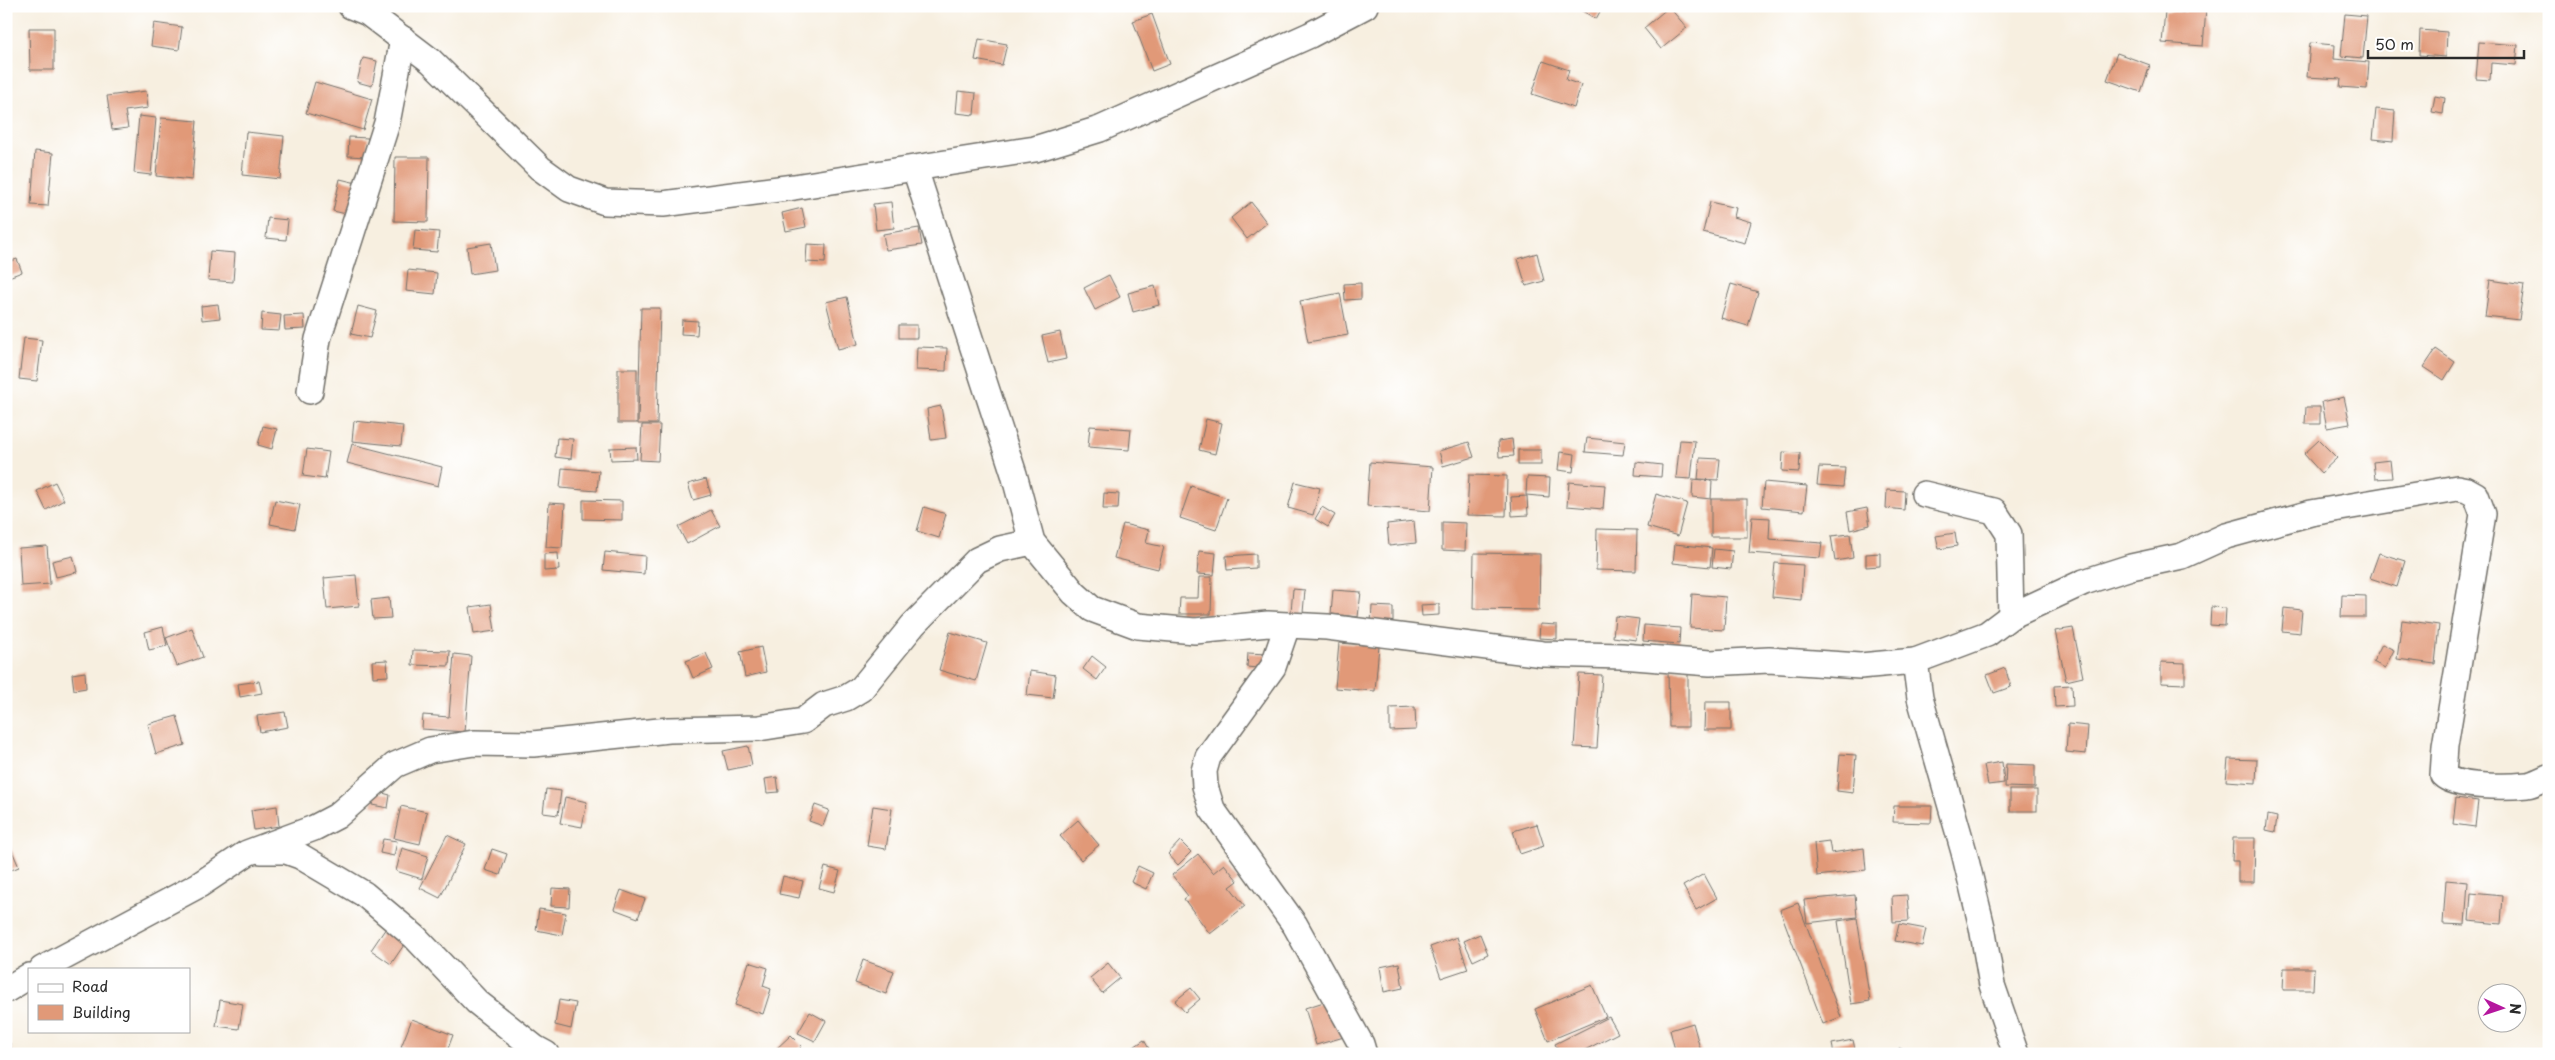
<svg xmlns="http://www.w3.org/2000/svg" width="2555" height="1060" viewBox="0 0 2555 1060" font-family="'Playpen Sans',sans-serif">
<rect width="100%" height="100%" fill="#fff"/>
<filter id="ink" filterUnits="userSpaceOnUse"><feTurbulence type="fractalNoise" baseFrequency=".02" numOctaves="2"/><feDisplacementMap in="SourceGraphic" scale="10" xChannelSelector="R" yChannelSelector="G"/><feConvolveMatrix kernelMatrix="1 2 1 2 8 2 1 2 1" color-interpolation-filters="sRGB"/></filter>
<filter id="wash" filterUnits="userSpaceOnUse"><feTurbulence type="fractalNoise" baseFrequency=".0096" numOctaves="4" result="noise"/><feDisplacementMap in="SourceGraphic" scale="20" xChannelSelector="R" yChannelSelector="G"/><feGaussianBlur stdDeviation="1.12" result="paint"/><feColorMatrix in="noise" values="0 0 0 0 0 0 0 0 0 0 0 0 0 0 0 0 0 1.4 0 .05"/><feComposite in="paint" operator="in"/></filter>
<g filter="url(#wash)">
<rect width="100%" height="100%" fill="#f7efe0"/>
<g id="blocks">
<g fill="#e19978">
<polygon points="1574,6 1603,6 1596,19"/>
<polygon points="2185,6 2206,9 2203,46 2162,43 2165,11 2185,12"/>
<polygon points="1669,7 1687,28 1661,49 1644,28"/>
<polygon points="1152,14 1170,64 1152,71 1133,21"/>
<polygon points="2345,14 2367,16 2363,58 2341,56"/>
<polygon points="154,23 182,27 179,50 151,46"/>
<polygon points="29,28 54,28 54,70 30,70"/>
<polygon points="2420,30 2447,32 2446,57 2419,55"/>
<polygon points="979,39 1007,44 1002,65 975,60"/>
<polygon points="2479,42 2518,45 2516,65 2491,63 2490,80 2476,79"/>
<polygon points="2310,43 2335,45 2334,59 2369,62 2367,89 2340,87 2341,79 2307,77"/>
<polygon points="2117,53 2150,65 2141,92 2107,80"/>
<polygon points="363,58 377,61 372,86 357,82"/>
<polygon points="1543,61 1569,70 1566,80 1581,85 1574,108 1532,94"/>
<polygon points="315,82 372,99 363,130 306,113"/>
<polygon points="146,91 148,108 125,111 128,128 112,130 107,96"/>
<polygon points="958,91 976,93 974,115 956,113"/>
<polygon points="2435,96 2445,98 2443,114 2432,112"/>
<polygon points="2376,109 2395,111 2393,141 2373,139"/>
<polygon points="139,116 156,118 151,175 134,173"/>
<polygon points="161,118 197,121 192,180 156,176"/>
<polygon points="246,132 284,136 280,179 242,175"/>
<polygon points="349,137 368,138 367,157 348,156"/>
<polygon points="35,151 53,153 48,206 31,205"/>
<polygon points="395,157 429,157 428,222 394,221"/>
<polygon points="340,179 361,184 355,216 333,211"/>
<polygon points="891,202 894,228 876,230 873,204"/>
<polygon points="1251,202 1267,223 1247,239 1231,218"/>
<polygon points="1710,202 1736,208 1734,217 1751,222 1745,243 1703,232"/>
<polygon points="802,208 806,227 786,231 782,213"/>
<polygon points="268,218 288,220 286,240 266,238"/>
<polygon points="919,228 922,245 886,250 883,234"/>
<polygon points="415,230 439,232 437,252 413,250"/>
<polygon points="491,243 495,270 470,274 467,247"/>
<polygon points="807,244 826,245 825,263 806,262"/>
<polygon points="210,251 235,253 233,282 208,280"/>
<polygon points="1537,253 1544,281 1526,286 1518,259"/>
<polygon points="17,259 22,272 6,278 6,263"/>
<polygon points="408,270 437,273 435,294 406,291"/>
<polygon points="1109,275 1120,297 1095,310 1084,288"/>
<polygon points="2490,280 2524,285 2519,320 2485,316"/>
<polygon points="1361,283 1361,299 1345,300 1344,284"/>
<polygon points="1731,284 1758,292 1748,326 1721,318"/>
<polygon points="1155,286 1159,305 1133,312 1128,293"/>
<polygon points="1340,293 1348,335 1308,342 1300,301"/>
<polygon points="847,297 858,344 838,349 826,302"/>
<polygon points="218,304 220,318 202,320 201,306"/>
<polygon points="358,306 377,311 370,338 351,334"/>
<polygon points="641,308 660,308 657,424 638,424"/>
<polygon points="262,313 281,315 279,331 261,330"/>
<polygon points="304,315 305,329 285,330 284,316"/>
<polygon points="682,320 698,321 697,335 681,334"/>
<rect x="899" y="325" width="18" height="13"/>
<polygon points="1060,332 1066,359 1048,363 1042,336"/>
<polygon points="24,338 42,340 37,381 19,379"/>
<polygon points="917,347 947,348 946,371 916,370"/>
<polygon points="2436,349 2455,362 2444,380 2424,367"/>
<rect x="618" y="369" width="19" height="54"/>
<polygon points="2344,397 2350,424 2327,428 2322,402"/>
<polygon points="941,406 946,438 931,440 927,409"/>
<polygon points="2306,407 2320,407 2320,424 2305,424"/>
<polygon points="1206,419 1222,423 1215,454 1199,450"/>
<polygon points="354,421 403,426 401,446 352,441"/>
<polygon points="642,425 660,425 658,461 640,460"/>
<polygon points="263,426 277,429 272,449 258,445"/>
<polygon points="1090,426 1131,429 1129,450 1088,447"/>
<polygon points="557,438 573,439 571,459 555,457"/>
<polygon points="1587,438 1625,442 1623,455 1585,452"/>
<polygon points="1512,439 1514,456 1499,457 1498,441"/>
<polygon points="1680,440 1695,441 1691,479 1676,478"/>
<polygon points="2319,440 2337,458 2321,473 2304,454"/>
<polygon points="1469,442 1474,457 1443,466 1439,451"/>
<polygon points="352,444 442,467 438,486 347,463"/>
<polygon points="636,447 637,459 611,460 610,448"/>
<polygon points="307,449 329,452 325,479 303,476"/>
<rect x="1518" y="450" width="23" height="15"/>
<polygon points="1560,452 1575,454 1573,472 1558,470"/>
<polygon points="1783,452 1800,453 1799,472 1782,471"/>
<polygon points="1700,458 1720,459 1718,480 1698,479"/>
<polygon points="2390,460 2392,478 2375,479 2373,462"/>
<polygon points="1370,462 1433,467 1430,511 1367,506"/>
<polygon points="1636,462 1662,465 1661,477 1635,475"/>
<polygon points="1819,467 1845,468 1843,487 1817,485"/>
<polygon points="562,468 599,471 597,491 560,488"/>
<polygon points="1469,475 1507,476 1506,516 1467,515"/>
<polygon points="1527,477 1550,478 1549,497 1526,495"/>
<polygon points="706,479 711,495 693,500 688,484"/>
<polygon points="1693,479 1712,481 1711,499 1692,497"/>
<polygon points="55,482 64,500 46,510 37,491"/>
<polygon points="1295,482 1320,488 1313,515 1288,508"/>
<polygon points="1569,482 1605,485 1603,509 1567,506"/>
<polygon points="1764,482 1807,486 1804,511 1762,507"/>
<polygon points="1191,486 1227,498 1216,530 1180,518"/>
<polygon points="1887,490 1905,491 1904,510 1886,508"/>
<polygon points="1104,493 1119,494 1118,509 1103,509"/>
<polygon points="1656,494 1687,503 1678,536 1647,527"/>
<polygon points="1527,496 1528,515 1512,516 1511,497"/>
<rect x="1711" y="499" width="36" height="38"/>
<polygon points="275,500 300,505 295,529 270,524"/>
<polygon points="583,500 622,501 622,520 583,519"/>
<polygon points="549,503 565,504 562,548 546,547"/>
<polygon points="924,507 946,514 939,538 917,531"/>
<polygon points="1322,507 1335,515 1328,527 1315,519"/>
<polygon points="1867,508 1870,525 1850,530 1847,512"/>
<polygon points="711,510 720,526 687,544 678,527"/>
<polygon points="1752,517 1770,518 1769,539 1822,543 1820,558 1749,553"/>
<polygon points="1414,521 1416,543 1389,546 1387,524"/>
<polygon points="1442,522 1466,523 1465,551 1442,550"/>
<polygon points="1123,524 1149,530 1146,543 1164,547 1158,569 1114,558"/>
<polygon points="1597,529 1637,530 1636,571 1596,570"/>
<polygon points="1955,533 1957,546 1939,549 1936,536"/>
<polygon points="1850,534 1853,558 1835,561 1831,536"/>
<polygon points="1675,544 1712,548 1710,567 1673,563"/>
<polygon points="47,546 50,584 21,586 19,548"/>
<polygon points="1714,549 1733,551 1731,569 1712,567"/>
<polygon points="1199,551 1216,553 1214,575 1197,574"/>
<polygon points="605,552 645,556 644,574 603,570"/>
<polygon points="558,553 559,570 544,571 544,554"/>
<polygon points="1474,553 1540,554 1539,610 1473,609"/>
<polygon points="1880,553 1880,566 1866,567 1866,554"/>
<polygon points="2379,553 2405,561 2397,587 2370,578"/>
<polygon points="1256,554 1256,568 1227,570 1226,556"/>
<polygon points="73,556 77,572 56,577 52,561"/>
<polygon points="1775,563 1803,565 1801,600 1772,597"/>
<polygon points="356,575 359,606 327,609 324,578"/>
<polygon points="1199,577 1212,577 1211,614 1179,614 1180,598 1198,598"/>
<polygon points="1293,589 1305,590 1302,624 1290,623"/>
<polygon points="1333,590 1361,592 1358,617 1331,614"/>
<polygon points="1692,594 1726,597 1724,630 1690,628"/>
<polygon points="2342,595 2366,596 2366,617 2341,617"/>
<polygon points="389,598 391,618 373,619 371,600"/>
<polygon points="491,604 495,631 474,634 470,607"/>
<polygon points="1439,604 1439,615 1422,616 1421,605"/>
<polygon points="1372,606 1393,607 1393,624 1371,623"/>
<polygon points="2211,607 2226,608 2225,626 2210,625"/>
<polygon points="2284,608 2302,610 2300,633 2282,631"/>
<polygon points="1615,616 1639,619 1636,640 1613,637"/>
<polygon points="2402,620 2439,625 2435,664 2397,659"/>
<polygon points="1540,624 1557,625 1557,639 1539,638"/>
<polygon points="1644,625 1680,628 1679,644 1643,641"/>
<polygon points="163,627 167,646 149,650 145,632"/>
<polygon points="192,628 203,657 177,666 166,638"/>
<polygon points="2073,628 2083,677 2066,681 2055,631"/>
<polygon points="950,632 987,643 976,681 939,670"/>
<polygon points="1339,643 1379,646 1375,691 1335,688"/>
<polygon points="2382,644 2394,650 2385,668 2373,662"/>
<polygon points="761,647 766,672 745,677 740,652"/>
<polygon points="413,650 450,651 449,666 412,665"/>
<polygon points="706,653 713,669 693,678 686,661"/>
<polygon points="1248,653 1267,654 1266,669 1247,667"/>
<polygon points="454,654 471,656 465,732 422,729 423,715 449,717"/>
<polygon points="1092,656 1106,667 1097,680 1083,669"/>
<polygon points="387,660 388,676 373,677 372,661"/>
<polygon points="2161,662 2185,663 2185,684 2161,683"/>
<polygon points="2005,668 2011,687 1994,693 1987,675"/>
<polygon points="1030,671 1056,675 1053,698 1027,695"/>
<polygon points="1668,671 1688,671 1688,727 1669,727"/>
<polygon points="85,672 86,688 74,690 72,674"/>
<polygon points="1579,674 1602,675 1597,748 1574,747"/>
<polygon points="259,681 262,693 240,697 238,684"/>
<polygon points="2072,685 2073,706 2055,707 2054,686"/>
<polygon points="1705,702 1731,702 1731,730 1704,730"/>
<polygon points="1415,707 1416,730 1390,731 1390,708"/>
<polygon points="285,712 288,727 260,732 257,716"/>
<polygon points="177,716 185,745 156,754 148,724"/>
<polygon points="2068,724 2088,726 2086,754 2066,752"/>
<polygon points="748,746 752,765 728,770 723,751"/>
<polygon points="1840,754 1856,755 1853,793 1837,791"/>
<polygon points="2228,759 2257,760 2256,783 2226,781"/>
<polygon points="2002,762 2004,783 1988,785 1984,765"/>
<polygon points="2006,764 2035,765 2035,788 2005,787"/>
<polygon points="777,777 779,792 767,793 765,779"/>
<polygon points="546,789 561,791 558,815 543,813"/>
<rect x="2010" y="790" width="27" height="21"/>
<polygon points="375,791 390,795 388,808 372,805"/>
<polygon points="565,797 587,802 582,827 560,823"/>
<polygon points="2456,798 2478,801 2475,827 2453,824"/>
<polygon points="815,805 829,810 823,826 809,821"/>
<polygon points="277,806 279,826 254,830 251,810"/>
<polygon points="401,806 427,812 420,844 394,838"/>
<polygon points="873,806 892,809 886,849 867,846"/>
<polygon points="1894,806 1932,806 1931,823 1893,822"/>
<polygon points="2268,815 2277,817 2275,832 2266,830"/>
<polygon points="1078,820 1099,845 1081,860 1060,836"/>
<polygon points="1537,824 1544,846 1520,854 1513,831"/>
<polygon points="447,835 466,844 440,898 420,888"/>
<polygon points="6,837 19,867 6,872"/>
<polygon points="2233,838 2255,838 2254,882 2238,882 2238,861 2232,861"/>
<polygon points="383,839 397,841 394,856 380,853"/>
<polygon points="1180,841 1191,852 1178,865 1168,854"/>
<polygon points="1829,841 1831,853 1864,848 1866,870 1817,876 1814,843"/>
<polygon points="402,848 428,856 422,879 396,871"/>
<polygon points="492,849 507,854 500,875 485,870"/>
<polygon points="1198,854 1213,873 1224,864 1238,881 1230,887 1245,906 1210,934 1184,899 1188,896 1172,875"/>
<polygon points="1138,866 1153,873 1146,889 1131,882"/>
<polygon points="825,867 840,871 834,892 819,888"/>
<polygon points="1704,874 1717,898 1696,910 1683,886"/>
<polygon points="783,876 803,881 799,898 779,894"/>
<polygon points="2446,880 2468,882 2465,925 2443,924"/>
<polygon points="552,888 570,889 569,907 551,906"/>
<polygon points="621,890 645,899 638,918 614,909"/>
<polygon points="2471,893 2503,896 2501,924 2469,921"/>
<polygon points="1855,895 1857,917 1807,923 1804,900"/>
<polygon points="1907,895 1909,921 1893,922 1892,896"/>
<polygon points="1798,903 1841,1017 1823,1024 1780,910"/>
<polygon points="539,909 566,913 562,935 536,930"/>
<polygon points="1857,918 1870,1001 1851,1004 1838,921"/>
<polygon points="1899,924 1926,929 1922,946 1895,941"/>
<polygon points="388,925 408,939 391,964 371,950"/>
<polygon points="1480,934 1488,954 1473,961 1464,941"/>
<polygon points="1457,937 1468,969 1441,978 1430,947"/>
<polygon points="863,960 894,971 886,994 855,983"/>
<polygon points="749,962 768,968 763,986 771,989 763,1014 735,1005"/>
<polygon points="1108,963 1120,978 1102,993 1090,978"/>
<polygon points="1399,963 1403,988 1384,992 1380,967"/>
<polygon points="2284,968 2314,968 2313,990 2283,990"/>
<polygon points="1592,985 1606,1017 1548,1041 1535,1009"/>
<polygon points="1191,988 1200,999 1185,1012 1175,1001"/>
<polygon points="220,1000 243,1004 239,1029 216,1026"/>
<polygon points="559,1000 576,1003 571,1029 555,1025"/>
<polygon points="1330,1000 1344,1037 1316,1045 1305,1008"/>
<polygon points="810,1012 826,1021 815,1041 798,1033"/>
<polygon points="1609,1017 1618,1033 1577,1054 1560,1054 1555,1044"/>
<polygon points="412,1019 453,1035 446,1054 419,1054 401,1047"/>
<polygon points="1693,1023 1701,1052 1676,1054 1670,1030"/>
<polygon points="791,1035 802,1046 794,1054 779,1054 775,1050"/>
<polygon points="6,1037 8,1037 13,1054 6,1054"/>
<polygon points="1144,1040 1152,1054 1130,1054 1128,1051"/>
<polygon points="1853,1040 1856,1054 1834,1054 1832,1044"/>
<polygon points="1899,1048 1918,1053 1918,1054 1898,1054"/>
</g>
</g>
</g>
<g filter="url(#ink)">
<use href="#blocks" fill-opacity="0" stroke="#72706a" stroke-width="1"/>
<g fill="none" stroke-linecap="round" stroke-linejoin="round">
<g stroke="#72706a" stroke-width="28">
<g id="minor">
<polyline points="351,6 368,13 431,61 540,168 569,189 605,202 663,204 794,187 1035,149 1100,129 1310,35 1365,6"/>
<polyline points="915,169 1014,474 1032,542 1074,593 1092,609 1138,626 1195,631 1268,624 1327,627 1543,654 1622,656 1710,663 1769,660 1860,666 1915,661"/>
<polyline points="310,391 318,339 387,123 403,39"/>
<polyline points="1924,494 1994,511 2009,534 2011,616"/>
<polyline points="1287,626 1273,667 1208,757 1204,771 1205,786 1212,809 1295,925 1361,1044 1364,1054"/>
<polyline points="261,851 286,851 300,856 364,894 415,937 477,1002 535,1048 546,1054"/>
<polyline points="42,969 199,885 247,853 314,828 337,816 395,765 430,750 474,743 533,744 669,730 759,728 803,721 824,705 846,698 861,689 913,625 977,560 1000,549 1032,542"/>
<polyline points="6,990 29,976"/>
<path d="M2016,1054L1992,985L1982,927L1964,852L1920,698L1915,661L1987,634L2011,616L2084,582L2131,567L2182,556L2226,536L2311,513L2457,488L2467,490L2476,495L2483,514L2445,746L2443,775C2456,788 2507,787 2527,785C2534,784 2542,779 2549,777"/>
</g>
</g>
<use href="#minor" stroke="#fff" stroke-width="25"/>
</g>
</g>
<rect width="2555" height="1060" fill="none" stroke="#fff" stroke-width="25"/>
<rect x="28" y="968" width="162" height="65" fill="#ffffff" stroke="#aaaaaa"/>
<rect x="38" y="984" width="25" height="8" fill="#ffffff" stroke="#aaaaaa"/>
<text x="72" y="992" font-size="15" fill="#2b2b2b">Road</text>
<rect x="38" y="1005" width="25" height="15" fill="#e19978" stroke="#aaaaaa"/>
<text x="72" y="1018" font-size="15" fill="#2b2b2b">Building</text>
<g transform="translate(2502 1008) rotate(93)"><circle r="24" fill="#ffffff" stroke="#aaaaaa"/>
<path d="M0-4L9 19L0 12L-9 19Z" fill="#b5179e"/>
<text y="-8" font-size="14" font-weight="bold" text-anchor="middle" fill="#2b2b2b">N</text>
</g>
<path d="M2368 50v8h156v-8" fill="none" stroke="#2b2b2b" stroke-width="2.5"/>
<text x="2375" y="50" font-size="15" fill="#2b2b2b" stroke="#ffffff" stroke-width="4" paint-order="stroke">50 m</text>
</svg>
